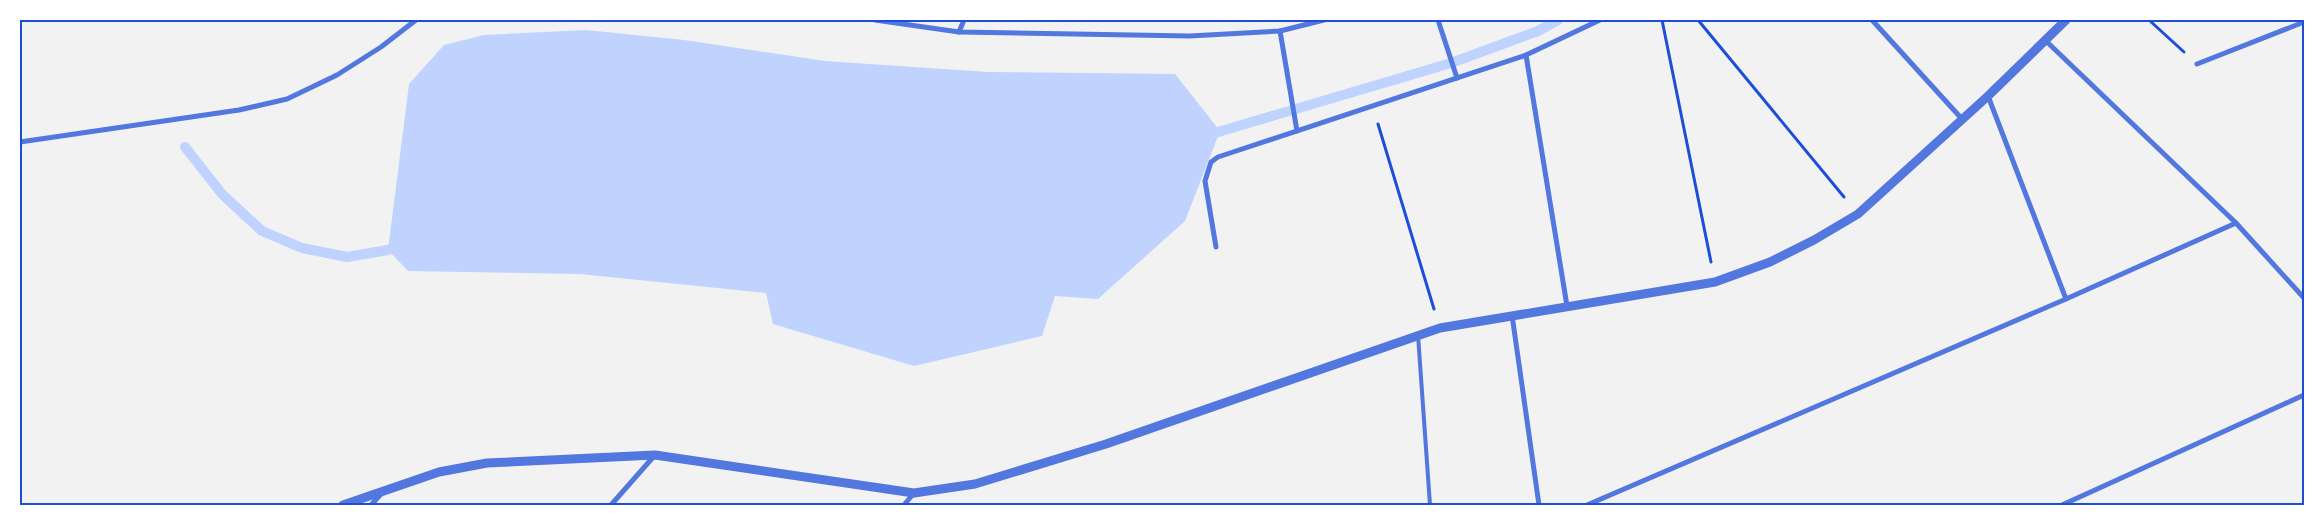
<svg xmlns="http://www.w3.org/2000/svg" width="2324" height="525" viewBox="0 0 2324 525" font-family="'Alegreya Sans',sans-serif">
<rect width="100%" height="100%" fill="#f2f2f2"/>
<polygon fill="#bfd3fe" points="586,30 684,40 825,61 989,72 1175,74 1220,131 1185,221 1098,299 1055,296 1042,336 914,366 773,324 766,293 580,274 408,271 388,250 409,84 444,45 484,35"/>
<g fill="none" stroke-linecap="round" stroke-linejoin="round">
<g stroke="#bfd3fe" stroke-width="10">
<polyline points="1208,135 1451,63 1538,31 1558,20"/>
<polyline points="185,147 222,194 262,231 302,248 347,257 388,250 399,245"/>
</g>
<g stroke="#1d4ed8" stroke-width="3">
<polyline points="1662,20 1711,262"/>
<polyline points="1698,20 1844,197"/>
<polyline points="2149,20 2184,52"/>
<polyline points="1378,124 1434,309"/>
</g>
<polyline stroke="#5277de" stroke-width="4" points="1418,335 1430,505"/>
<g stroke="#5277de" stroke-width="5">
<polyline points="875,20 959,32 1190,36 1280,31 1324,20"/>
<polyline points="1438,20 1457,78"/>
<polyline points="1872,20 1962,119"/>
<polyline points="1280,31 1297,131"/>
<polyline points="959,32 964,20"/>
<polyline points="2046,41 2236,223 2304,298"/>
<polyline points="1526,55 1567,306"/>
<polyline points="2197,64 2304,22"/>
<polyline points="1988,96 2066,299"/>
<polyline points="20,142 239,110 287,99 337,75 381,47 416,20"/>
<polyline points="1216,247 1205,181 1211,162 1218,157 1526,55 1600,20"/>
<polyline points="1512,315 1539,505"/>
<polyline points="371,505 381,494"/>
<polyline points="611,505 655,455"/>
<polyline points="904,505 914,493"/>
<polyline points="1587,505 2066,299 2236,223"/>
<polyline points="2062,505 2304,395"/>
</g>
<polyline stroke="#5277de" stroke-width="9" points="343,505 439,472 487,463 655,455 914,493 975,484 1106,444 1440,328 1715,282 1770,262 1814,240 1858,214 1988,96 2066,20"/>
</g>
<rect width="2324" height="525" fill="none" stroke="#ffffff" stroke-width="42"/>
<rect x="21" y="21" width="2282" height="483" fill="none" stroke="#1d4ed8" stroke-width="2"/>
</svg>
